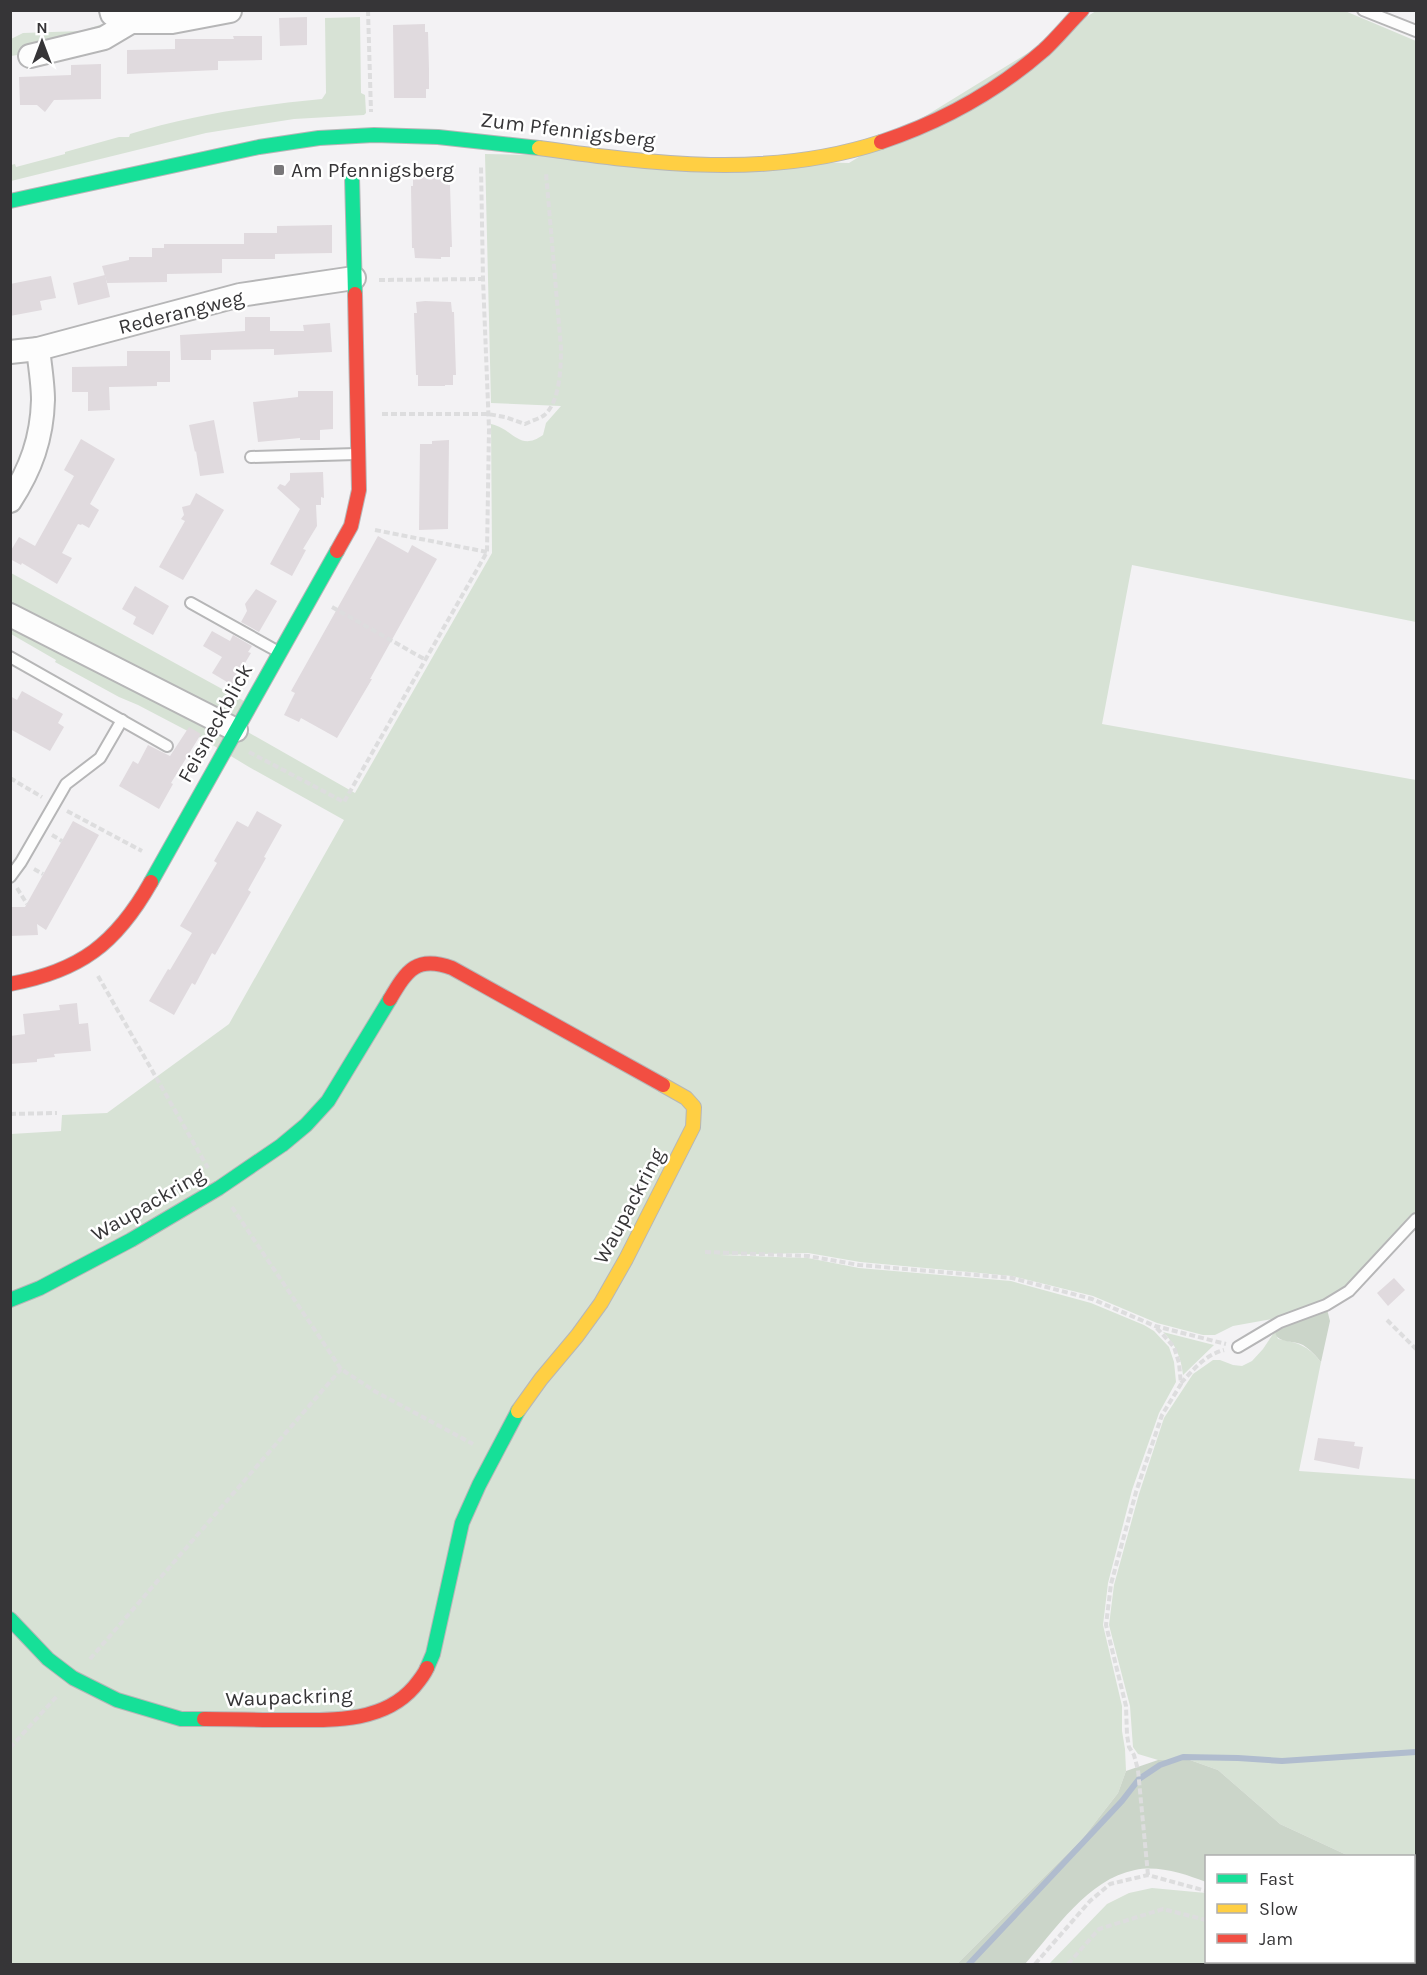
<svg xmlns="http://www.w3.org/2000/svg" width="1427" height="1975" viewBox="0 0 1427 1975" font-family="Karla,sans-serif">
<rect width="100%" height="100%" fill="#f3f2f4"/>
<g fill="#d7e2d5">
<path d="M1096,11H1345L1416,41V622L1132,565L1102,724L1416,780V1212L1344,1289L1325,1301L1277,1318L1233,1326L1215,1335H1203L1157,1323L1093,1296L1012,1276L860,1262L808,1253L720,1255L808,1258L859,1268L1011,1281L1091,1303L1144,1325L1154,1331L1169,1347L1174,1362L1176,1382L1159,1413L1132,1490L1108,1583L1103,1625L1122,1706V1731L1125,1749L1126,1771L1118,1793L1083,1838L957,1964H11V1134L61,1131L62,1115L107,1113L229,1024L344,820L249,767L201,738L138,705L119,697L55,662L56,660L11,634V573L244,701L232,723L355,793L492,553L491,424C514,429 519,452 543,435L546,423L561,406L491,403L485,154L849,163Z"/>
<path d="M360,17L361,93L365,95L366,113L364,115L294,119L206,133L11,181V165L15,164L16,167L65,154V152L119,137H129L130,134C192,115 257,105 322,99L326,93L325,18Z"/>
<polygon points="103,24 104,27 30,53 11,56 11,39 23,33 81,31"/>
<path d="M1275,1331L1278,1339C1299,1343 1307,1345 1321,1362L1299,1471L1416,1479V1865L1414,1867V1856H1349L1280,1824L1218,1770L1190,1760H1158L1138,1754L1133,1747L1130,1706L1109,1625L1114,1585L1139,1494L1164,1418L1193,1374L1213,1360H1220L1233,1365L1242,1366L1252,1361L1263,1349Z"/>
<path d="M1163,1332L1214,1345L1183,1375C1181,1357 1176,1345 1163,1332Z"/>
<polygon points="1152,1888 1206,1893 1206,1962 1414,1962 1414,1946 1416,1947 1416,1964 1049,1964 1107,1904 1129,1893"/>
</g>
<g fill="#cbd5c9">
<path d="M1327,1309L1330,1321L1321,1362C1316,1356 1311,1350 1303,1345C1294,1340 1276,1344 1275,1331L1283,1325Z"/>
<path d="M1158,1760H1190L1218,1770L1280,1824L1349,1856H1206V1882C1185,1874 1158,1865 1135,1870C1088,1879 1055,1930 1025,1964H957L1083,1838L1118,1793L1126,1771Z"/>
</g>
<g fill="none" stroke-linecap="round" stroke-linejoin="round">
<polyline stroke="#b0bcce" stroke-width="6" points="969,1964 1122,1801 1139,1779 1160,1765 1183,1757 1238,1758 1282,1761 1416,1752"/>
</g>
<g fill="#e0dade">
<polygon points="307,17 307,45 280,46 279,18"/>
<polygon points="425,24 425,32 428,32 429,69 429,89 426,89 426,98 394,98 393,25"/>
<polygon points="233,36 262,36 262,60 218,61 218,70 127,74 127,50 175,49 175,39 234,39"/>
<polygon points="101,64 101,99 54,100 45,112 37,105 20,105 19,77 71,75 71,65"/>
<polygon points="439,173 448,175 448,185 450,185 452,247 450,247 450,257 441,257 441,259 415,258 414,248 412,248 411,186 413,186 413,175"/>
<polygon points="332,225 332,253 275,254 275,259 222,259 222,273 167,274 167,282 107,283 102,266 129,260 129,257 152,257 152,248 164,248 164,244 244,244 244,233 277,233 277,226"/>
<polygon points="105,275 110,297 78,305 73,283"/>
<polygon points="51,276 56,298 40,301 42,310 10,316 10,284"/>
<polygon points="425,301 451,302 452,312 454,312 456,375 453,375 453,385 445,385 445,386 418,386 418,375 416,375 414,313 417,313 416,302"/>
<polygon points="245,317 270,317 270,331 304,331 303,325 330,323 332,352 274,355 274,349 211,350 211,360 181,360 180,335 245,331"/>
<polygon points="127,351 170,351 170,382 157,382 157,386 109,387 110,410 88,411 88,392 72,392 72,367 127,366"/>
<polygon points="298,391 333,391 333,429 320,430 320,440 300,440 300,438 258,442 253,402 298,397"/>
<polygon points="214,420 224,473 200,476 196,451 195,452 189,425"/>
<polygon points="81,439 115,459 90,504 99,510 89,528 82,524 81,525 78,524 62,553 72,558 57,584 22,563 21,565 10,559 10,552 19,537 35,546 74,476 64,470"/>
<polygon points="449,440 448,529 419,530 420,444 432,444 432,441"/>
<polygon points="323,472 324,498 321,497 321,505 316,505 317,526 303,549 306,550 292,576 270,564 300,509 277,488 280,484 285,486 290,480 290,473"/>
<polygon points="196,493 224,510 183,580 159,567 185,521 181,519 184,515 182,507 190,505"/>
<polygon points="378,536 408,553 412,545 437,559 370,679 372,679 337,738 301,718 299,722 284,715 295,693 291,691"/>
<polygon points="135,586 169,606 153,635 133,624 136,617 122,609"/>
<polygon points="256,589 277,601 259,632 241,622 247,611 245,604"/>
<polygon points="212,631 230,641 233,635 252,646 248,652 251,653 232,685 212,673 222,657 203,646"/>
<polygon points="22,691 63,714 58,723 64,727 50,751 10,729 10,696 17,700"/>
<polygon points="189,727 201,734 171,783 173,784 159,809 119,786 133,761 138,764 148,745 170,756"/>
<polygon points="257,811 282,825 264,857 266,858 248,890 251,892 215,955 212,953 195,985 192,983 174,1015 149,1001 168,969 170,970 192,933 180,926 217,863 214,861 237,821 248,827"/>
<polygon points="73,821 99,835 46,930 37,924 38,935 10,936 10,907 25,907"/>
<polygon points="77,1003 79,1024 88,1023 91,1051 54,1054 55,1057 37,1059 37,1062 10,1064 10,1036 25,1034 23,1014 60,1010 59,1005"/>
<polygon points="1394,1278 1405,1290 1388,1306 1377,1293"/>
<polygon points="1318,1438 1355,1442 1354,1446 1363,1447 1359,1469 1314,1460"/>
</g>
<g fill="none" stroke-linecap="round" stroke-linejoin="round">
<g stroke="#b6b6b7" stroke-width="14">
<g id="lane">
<polyline points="1363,10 1416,31"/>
<polyline points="251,457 356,454"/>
<polyline points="191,603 277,651"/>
<polyline points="10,657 167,746"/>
<polyline points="10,877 21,862 66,784 100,758 122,720"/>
<polyline points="1238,1347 1280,1322 1326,1305 1349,1291 1416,1219"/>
</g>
</g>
<g stroke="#b6b6b7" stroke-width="26">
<g id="street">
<path d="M111,10L112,14C122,23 129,24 140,17"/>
<polyline points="30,56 104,38 131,22 172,22 230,11"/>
<polyline points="10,352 38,349 240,295 354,278"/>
<path d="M10,501C31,469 42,438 43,400C43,384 40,366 38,349"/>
<polyline points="10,615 236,730"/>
</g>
</g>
<g stroke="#b6b6b7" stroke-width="16">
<g id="fast">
<polyline points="352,176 355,294"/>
<polyline points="10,201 259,147 319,138 374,135 438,137 539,148"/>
<polyline points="151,882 337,551"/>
<polyline points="10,1300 40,1288 131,1240 219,1188 282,1145 306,1125 328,1101 390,999"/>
<polyline points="10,1619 48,1659 73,1678 117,1700 181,1719 204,1719"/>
<polyline points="427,1668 433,1654 462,1523 479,1485 518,1411"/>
</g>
</g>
<g stroke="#b6b6b7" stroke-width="16">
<g id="slow">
<path d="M539,148C653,164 769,179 881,142"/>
<polyline points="518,1411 541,1379 577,1336 601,1303 626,1259 693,1127 694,1107 686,1098 663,1085"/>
</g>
</g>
<g stroke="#b6b6b7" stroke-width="16">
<g id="jam">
<path d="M881,142C941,122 996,92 1044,50C1057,38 1069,23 1082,10"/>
<polyline points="337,551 351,526 359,490 355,294"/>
<path d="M10,984C80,971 116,944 151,882"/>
<path d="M390,999C407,970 417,955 452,968L663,1085"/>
<path d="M204,1719C230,1719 257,1720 283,1720C328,1720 382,1724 414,1687C419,1681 424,1675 427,1668"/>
</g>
</g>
<g stroke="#ddddde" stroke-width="4" stroke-dasharray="6 3" stroke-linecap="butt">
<polyline points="368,10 371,112"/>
<polyline points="379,280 483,279"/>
<path d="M382,414H488L505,417L525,424C531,421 538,419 543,416C560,404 561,367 561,348L546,173"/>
<polyline points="375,530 487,552"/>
<polyline points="332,607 426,660"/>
<polyline points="249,752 344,802 487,552 489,429 483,279 481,166"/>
<polyline points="10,778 42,797"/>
<polyline points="67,811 142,851"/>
<polyline points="52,835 62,841"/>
<polyline points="34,869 43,874"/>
<polyline points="17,888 27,904"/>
<polyline points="98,976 208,1168"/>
<polyline points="10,1114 57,1113"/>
<polyline points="232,1207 341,1369 376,1392 473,1444"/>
<polyline points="705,1252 808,1256 859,1265 1012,1278 1092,1299 1155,1326 1226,1344"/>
<polyline points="1387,1320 1416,1349"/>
<path d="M1181,1383C1194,1369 1205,1355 1224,1350"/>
<polyline points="90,1659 341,1369"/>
<polyline points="10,1748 57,1696"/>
<polyline points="1148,1875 1138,1770 1134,1755 1129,1747 1127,1735 1126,1706 1106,1625 1111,1584 1136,1492 1162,1415 1181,1384 1179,1363 1174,1347 1155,1326"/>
<polyline points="1414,1946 1416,1947"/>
<polyline points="1374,1962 1386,1964"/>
<polyline points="1035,1964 1090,1901 1110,1884 1148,1875 1206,1891"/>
<polyline points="1068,1964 1099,1929 1163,1909 1206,1920"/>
</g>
<use href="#lane" stroke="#fdfdfd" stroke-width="10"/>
<use href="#street" stroke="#fdfdfd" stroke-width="22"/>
<use href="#fast" stroke="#16e098" stroke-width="14"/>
<use href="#slow" stroke="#ffcf43" stroke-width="14"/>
<use href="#jam" stroke="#f24e42" stroke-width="14"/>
</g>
<rect fill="#787779" stroke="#fff" stroke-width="2" x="273" y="164" width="12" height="12" rx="3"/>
<g text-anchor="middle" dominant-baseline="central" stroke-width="5" stroke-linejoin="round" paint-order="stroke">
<g font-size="21" fill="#363537" stroke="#fff">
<text transform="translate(568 130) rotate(7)">Zum Pfennigsberg</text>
<text transform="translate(181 312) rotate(-14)">Rederangweg</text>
<text transform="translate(215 723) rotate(-61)">Feisneckblick</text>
<text transform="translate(148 1204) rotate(-30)">Waupackring</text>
<text transform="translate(629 1206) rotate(-62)">Waupackring</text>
<text transform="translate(289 1697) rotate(-2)">Waupackring</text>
</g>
<g font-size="21" fill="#363537" stroke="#fff" text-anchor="start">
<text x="291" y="170">Am Pfennigsberg</text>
</g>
</g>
<rect width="1427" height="1975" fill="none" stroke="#363537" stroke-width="24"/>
<rect x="1205" y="1855" width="210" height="108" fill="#ffffff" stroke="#afaeaf" stroke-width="1.5"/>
<rect x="1217" y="1874" width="30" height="9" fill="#16e098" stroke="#afaeaf" stroke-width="1.5"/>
<text x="1259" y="1885" font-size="18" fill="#363537">Fast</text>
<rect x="1217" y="1904" width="30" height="9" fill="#ffcf43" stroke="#afaeaf" stroke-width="1.5"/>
<text x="1259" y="1915" font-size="18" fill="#363537">Slow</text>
<rect x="1217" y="1934" width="30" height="9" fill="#f24e42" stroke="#afaeaf" stroke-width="1.5"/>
<text x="1259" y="1945" font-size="18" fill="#363537">Jam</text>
<g transform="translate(42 42)" stroke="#ffffff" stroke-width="4.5" paint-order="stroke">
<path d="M0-4.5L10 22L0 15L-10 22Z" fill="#363537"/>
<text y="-9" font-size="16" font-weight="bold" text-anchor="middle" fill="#363537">N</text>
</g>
</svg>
